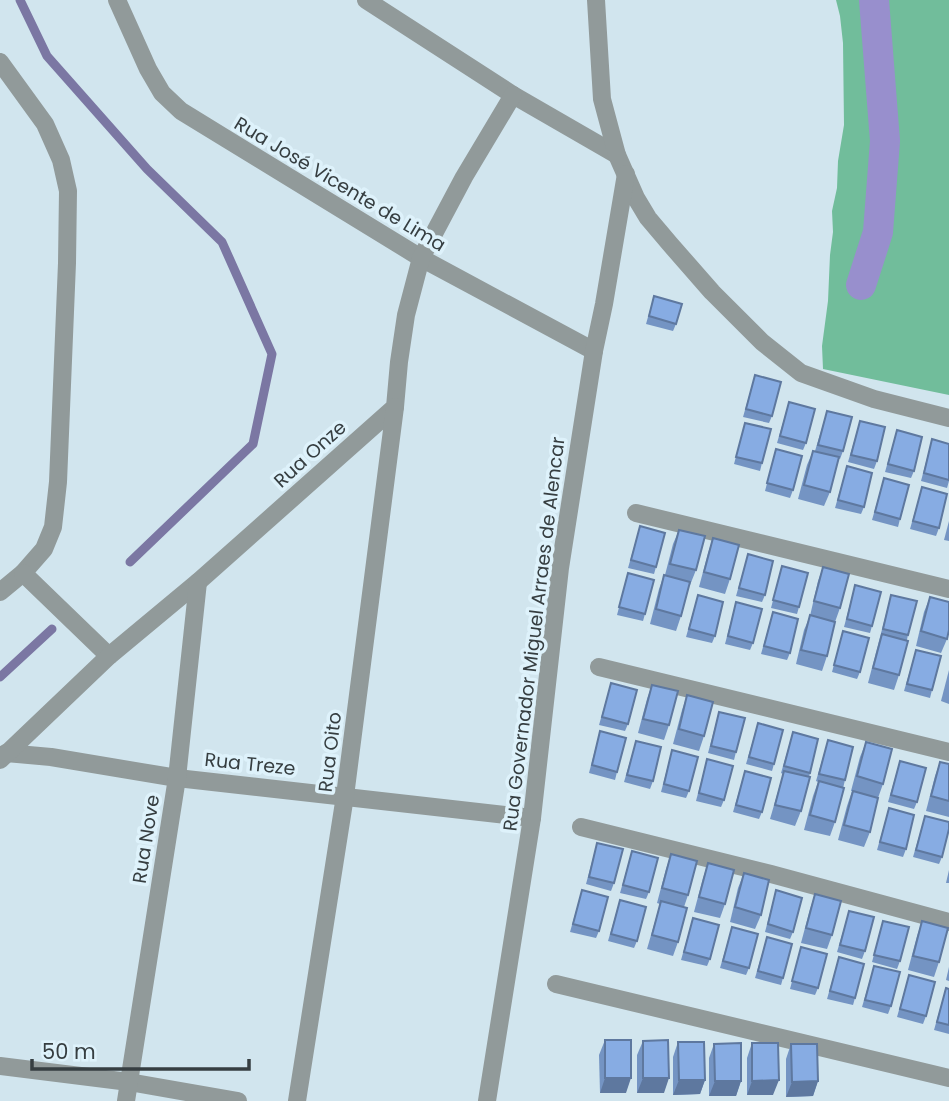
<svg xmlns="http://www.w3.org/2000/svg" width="949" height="1101" viewBox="0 0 949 1101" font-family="Poppins,sans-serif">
<rect width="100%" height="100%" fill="#d1e5ee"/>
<polygon fill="#71bd9b" points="836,0 949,0 949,395 823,369 822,346 828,301 830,255 833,232 832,211 837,188 838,161 844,125 843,43 840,16"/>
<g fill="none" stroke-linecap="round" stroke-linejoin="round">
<g stroke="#7b77a3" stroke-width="9">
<polyline points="20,0 47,56 147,169 222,242 272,354 253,444 130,562"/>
<polyline points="0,677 52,629"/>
</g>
<polyline stroke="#988fcd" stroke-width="30" points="861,285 878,232 885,141 874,0"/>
<g stroke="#919a9a" stroke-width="18">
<polyline points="117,0 148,69 162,93 181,111 421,258 594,351"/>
<polyline points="366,0 513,95 617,155"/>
<polyline points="596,0 602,99 617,155 636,198 648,218 670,244 712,292 762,342 801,373 874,399 949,418"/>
<polyline points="0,62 45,124 61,160 68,191 67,263 58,482 53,527 44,549 23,573 0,592"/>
<polyline points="636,513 949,589"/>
<polyline points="23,573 109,656"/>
<polyline points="599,667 949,752"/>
<polyline points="6,753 51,757 177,778 532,818"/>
<polyline points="0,760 109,656 198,582 395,407 399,362 406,315 421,258 464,177 513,95"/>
<polyline points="581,827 771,874 949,922"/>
<polyline points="556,984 949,1078"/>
<polyline points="0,1066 129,1082 238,1101"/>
<polyline points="126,1101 177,778 198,582"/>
<polyline points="297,1101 345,796 395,407"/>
<polyline points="487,1101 532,818 560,568 594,351 604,304 626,174"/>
</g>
</g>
<g fill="#7494c3">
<polygon points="654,296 676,324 673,331 646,324"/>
<polygon points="755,375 772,416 769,423 743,417"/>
<polygon points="789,402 806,443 803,450 777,443"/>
<polygon points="827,411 843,451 840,459 838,458 830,492 824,506 798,499 807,465 813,451 815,451"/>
<polygon points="860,421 877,461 874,469 848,462"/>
<polygon points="745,423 762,463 760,471 734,464"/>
<polygon points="897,430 914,471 911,478 885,472"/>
<polygon points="932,439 949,444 949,481 947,488 921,481"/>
<polygon points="776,449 793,490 790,498 765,491"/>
<polygon points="847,466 864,507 861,514 835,508"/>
<polygon points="884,478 900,519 898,527 872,520"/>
<polygon points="922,487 939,528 936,536 910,529"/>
<polygon points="949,521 949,541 944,540"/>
<polygon points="640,526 656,567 654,574 628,568"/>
<polygon points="679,530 696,570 690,585 689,585 681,616 676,631 650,624 659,589 664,575 665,575 673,544"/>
<polygon points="713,538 730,579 725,594 699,587 708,553"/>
<polygon points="748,554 765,595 762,602 736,596"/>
<polygon points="782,566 799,607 797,614 771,608"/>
<polygon points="823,567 840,608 835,622 827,656 822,671 796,664 804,630 810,616 818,581"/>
<polygon points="628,573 645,614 643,621 617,615"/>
<polygon points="855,585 872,626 870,633 844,627"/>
<polygon points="698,595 715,636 712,643 686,637"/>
<polygon points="891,595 908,635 899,675 894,690 868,683"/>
<polygon points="930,597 947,639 941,653 916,646 924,612"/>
<polygon points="736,602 753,643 750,650 725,644"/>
<polygon points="773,612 790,653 787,660 761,654"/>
<polygon points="843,631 860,672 857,679 832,672"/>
<polygon points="916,650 932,690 930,698 904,691"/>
<polygon points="949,670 949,704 941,701"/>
<polygon points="611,683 628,724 625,731 599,725"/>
<polygon points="652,685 669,725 664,740 638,733 647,699"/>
<polygon points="687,695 704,736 699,751 673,744 682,710"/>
<polygon points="719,712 736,752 734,760 708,753"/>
<polygon points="758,723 774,764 772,771 746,764"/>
<polygon points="600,731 617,772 615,780 589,773"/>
<polygon points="793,732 810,773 801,811 795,826 770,819 783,774 781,773"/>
<polygon points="828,740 845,780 835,822 830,836 804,830 813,796 818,782 816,781"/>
<polygon points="636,741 653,781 650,789 624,782"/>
<polygon points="866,742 883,784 878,798 870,832 864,847 838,840 847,806 852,791 851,791 860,757"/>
<polygon points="672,750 689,791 686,798 661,792"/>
<polygon points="707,759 724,800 721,807 696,801"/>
<polygon points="900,761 917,802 914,809 888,802"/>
<polygon points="940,762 949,764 949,817 926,811 935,776"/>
<polygon points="745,771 762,812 759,819 733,812"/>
<polygon points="889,808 906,849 903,857 877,850"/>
<polygon points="925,816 942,857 939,864 913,857"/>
<polygon points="597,843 614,883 611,891 586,884"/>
<polygon points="632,851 649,892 646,899 620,893"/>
<polygon points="671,854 688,895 684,907 678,942 673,956 647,949 660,904 657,903 666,869"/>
<polygon points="708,863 725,904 720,918 694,912 703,878"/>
<polygon points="949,870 949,883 946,883"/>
<polygon points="744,873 761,915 755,929 730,922 738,888"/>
<polygon points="582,890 599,931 596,938 570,932"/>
<polygon points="776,890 793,932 790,939 765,932"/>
<polygon points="815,894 832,935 827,949 801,943 810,909"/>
<polygon points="620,900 637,941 634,948 608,941"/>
<polygon points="849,911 865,951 862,959 837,952"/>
<polygon points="693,918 710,959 707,966 681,960"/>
<polygon points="883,921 900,961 897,969 872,962"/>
<polygon points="922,921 939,962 934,977 908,970 917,936"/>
<polygon points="732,927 749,968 746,975 720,968"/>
<polygon points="767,937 783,978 781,985 755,978"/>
<polygon points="801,947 818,988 815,995 790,989"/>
<polygon points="839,957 855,998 853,1005 827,999"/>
<polygon points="874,966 891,1006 888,1014 862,1007"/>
<polygon points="949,967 949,981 946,980"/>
<polygon points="909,975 926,1016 923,1024 897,1017"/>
<polygon points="946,988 949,989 949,1034 934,1030"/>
<polygon points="605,1040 626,1093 600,1093 599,1055"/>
<polygon points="643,1041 664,1093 637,1093 637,1055"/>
<polygon points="678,1042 705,1080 700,1094 673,1095 673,1057"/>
<polygon points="752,1043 773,1095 747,1095 747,1058"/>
<polygon points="714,1044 741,1081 736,1096 709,1096 709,1058"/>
<polygon points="791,1044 818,1081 813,1096 786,1097 786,1059"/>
</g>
<g fill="#5e789f">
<polygon points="605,1078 631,1078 626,1093 600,1093"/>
<polygon points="643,1078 669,1078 664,1093 637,1093"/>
<polygon points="679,1080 705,1080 700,1094 673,1095"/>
<polygon points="779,1080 773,1095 747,1095 752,1081"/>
<polygon points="715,1081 741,1081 736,1096 709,1096"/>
<polygon points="818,1081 813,1096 786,1097 792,1082"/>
</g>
<g fill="#87ace3" stroke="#5e789f" stroke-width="2">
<polygon points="654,296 682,304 676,324 649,316"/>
<polygon points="755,375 781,382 772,416 746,409"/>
<polygon points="789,402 815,409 806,443 780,436"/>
<polygon points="827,411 852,417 843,451 818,445"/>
<polygon points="860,421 885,427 877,461 851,455"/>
<polygon points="745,423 771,429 762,463 736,457"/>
<polygon points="897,430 922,437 914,471 888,464"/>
<polygon points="932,439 949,444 949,480 924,473"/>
<polygon points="776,449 802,456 793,490 767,483"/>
<polygon points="813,451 839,457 830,492 804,485"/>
<polygon points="847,466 872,473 864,507 838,500"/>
<polygon points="884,478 909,485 900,519 875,512"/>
<polygon points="922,487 947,494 939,528 913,521"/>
<polygon points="640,526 665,533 656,567 631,560"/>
<polygon points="679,530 705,536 696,570 670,564"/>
<polygon points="713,538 739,545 730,579 704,572"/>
<polygon points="748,554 773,561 765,595 739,588"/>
<polygon points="782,566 808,573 799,607 773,600"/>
<polygon points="823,567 849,574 840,608 814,601"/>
<polygon points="628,573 654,580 645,614 619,607"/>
<polygon points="664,575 690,582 681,616 656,609"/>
<polygon points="855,585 881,592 872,626 847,619"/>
<polygon points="698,595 723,602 715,636 689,629"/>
<polygon points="891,595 917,601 908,635 883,629"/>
<polygon points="930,597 949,602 949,630 947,639 921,631"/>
<polygon points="736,602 762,609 753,643 728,636"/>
<polygon points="773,612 798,619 790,653 764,646"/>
<polygon points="810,615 835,622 827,656 801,650"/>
<polygon points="843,631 869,638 860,672 834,665"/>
<polygon points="882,634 908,641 899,675 873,668"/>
<polygon points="916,650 941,656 932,690 907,684"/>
<polygon points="611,683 637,690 628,724 602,717"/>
<polygon points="652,685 678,691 669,725 643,719"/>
<polygon points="687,695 713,702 704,736 679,729"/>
<polygon points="719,712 745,718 736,752 711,746"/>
<polygon points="758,723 783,730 774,764 749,757"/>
<polygon points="600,731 626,738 617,772 592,765"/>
<polygon points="793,732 818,739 810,773 784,766"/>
<polygon points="828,740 853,747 845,780 819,774"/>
<polygon points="636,741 661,747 653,781 627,775"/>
<polygon points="866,742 892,749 883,784 857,776"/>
<polygon points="672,750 698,757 689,791 664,784"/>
<polygon points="707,759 733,766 724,800 699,793"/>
<polygon points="900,761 926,768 917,802 891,795"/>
<polygon points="940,762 949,764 949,801 931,796"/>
<polygon points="745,771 771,778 762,812 736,805"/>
<polygon points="784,771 810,777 801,811 775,805"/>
<polygon points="819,781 844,788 835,822 810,815"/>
<polygon points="853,791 878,798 870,832 844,825"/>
<polygon points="889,808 914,815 906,849 880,842"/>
<polygon points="925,816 949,822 949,829 942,857 916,850"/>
<polygon points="597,843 623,849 614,883 589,877"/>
<polygon points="632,851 658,858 649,892 623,885"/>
<polygon points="671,854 697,861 688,895 662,888"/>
<polygon points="708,863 734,870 725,904 699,897"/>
<polygon points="744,873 769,880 761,915 735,907"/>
<polygon points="582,890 608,897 599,931 573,924"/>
<polygon points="776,890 802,898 793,932 768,924"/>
<polygon points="815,894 841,901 832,935 806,928"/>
<polygon points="620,900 646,907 637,941 611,934"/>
<polygon points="661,901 687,908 678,942 652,935"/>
<polygon points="849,911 874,917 865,951 840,945"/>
<polygon points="693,918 719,925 710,959 684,952"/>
<polygon points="883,921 909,927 900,961 874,955"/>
<polygon points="922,921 948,928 939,962 913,956"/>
<polygon points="732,927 758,934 749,968 723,961"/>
<polygon points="767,937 792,944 783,978 758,971"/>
<polygon points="801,947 827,954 818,988 792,981"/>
<polygon points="839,957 864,964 855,998 830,991"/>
<polygon points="874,966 900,972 891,1006 865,1000"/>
<polygon points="909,975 935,982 926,1016 900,1009"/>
<polygon points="946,988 949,989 949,1025 937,1022"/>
<rect x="605" y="1040" width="26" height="38"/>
<polygon points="668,1040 669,1078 643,1078 643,1041"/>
<polygon points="678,1042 704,1042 705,1080 679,1080"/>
<polygon points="741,1043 741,1081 715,1081 714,1044"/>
<polygon points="752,1043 778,1043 779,1080 752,1081"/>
<polygon points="791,1044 817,1044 818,1081 792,1082"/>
</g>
<g text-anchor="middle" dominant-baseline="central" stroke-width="7" stroke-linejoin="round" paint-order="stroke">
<g font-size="19" fill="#363e41" stroke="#def2fb">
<text transform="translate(340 184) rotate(31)">Rua José Vicente de Lima</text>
<text transform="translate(310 454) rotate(-42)">Rua Onze</text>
<text transform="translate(534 634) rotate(-83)">Rua Governador Miguel Arraes de Alencar</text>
<text transform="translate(330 752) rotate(-83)">Rua Oito</text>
<text transform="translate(250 764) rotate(6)">Rua Treze</text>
<text transform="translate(146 839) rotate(-81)">Rua Nove</text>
</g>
</g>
<path d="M32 1059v10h217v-10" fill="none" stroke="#363e41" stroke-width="3.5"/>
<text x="42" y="1059" font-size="21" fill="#363e41" stroke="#def2fb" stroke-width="5" paint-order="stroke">50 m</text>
</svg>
